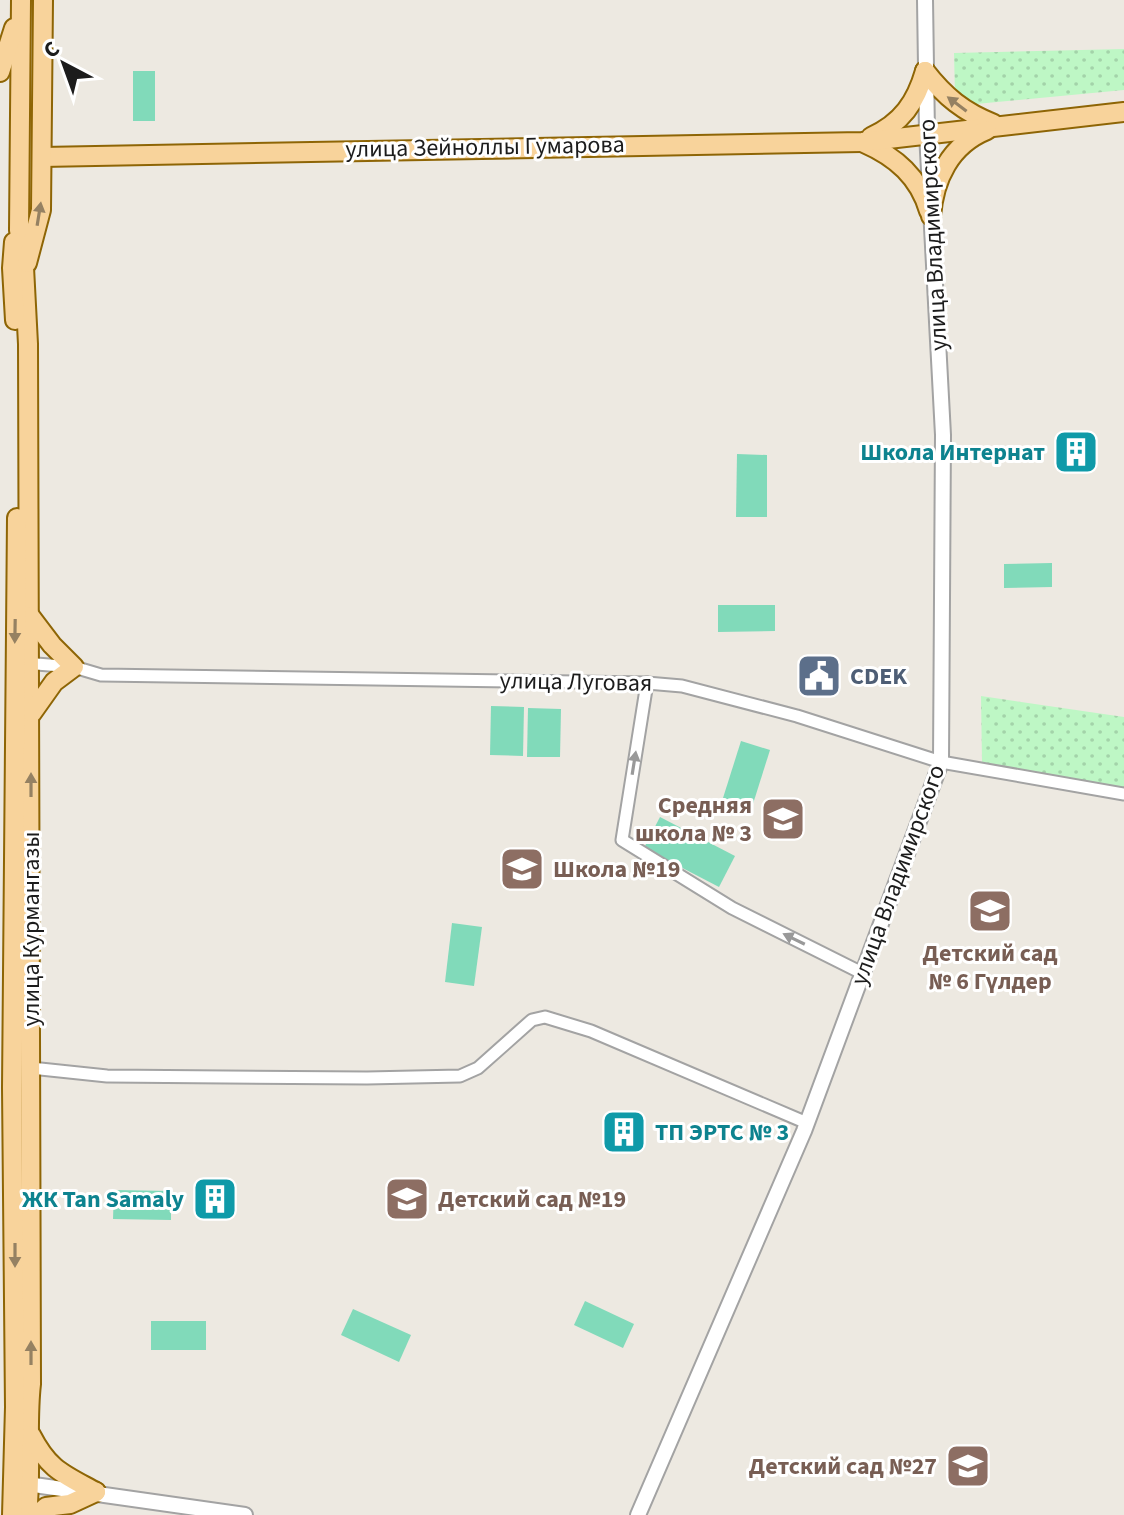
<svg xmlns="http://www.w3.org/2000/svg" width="1124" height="1515" viewBox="0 0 1124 1515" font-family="'Source Sans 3',sans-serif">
<defs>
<pattern id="park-dots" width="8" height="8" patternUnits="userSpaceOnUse" patternTransform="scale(2)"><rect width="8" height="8" fill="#bef7c5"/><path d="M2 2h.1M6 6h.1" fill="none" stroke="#a3d3a9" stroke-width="1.8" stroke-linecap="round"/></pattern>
</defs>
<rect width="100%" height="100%" fill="#ede9e1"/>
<g fill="url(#park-dots)">
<polygon points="1124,49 1124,90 976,104 955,95 954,53"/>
<polygon points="981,696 1124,717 1124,788 982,762"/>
</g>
<g fill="#81daba">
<rect x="133" y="71" width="22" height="50"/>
<polygon points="737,454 767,455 767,517 736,517"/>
<polygon points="1052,563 1052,587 1004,588 1004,564"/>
<polygon points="718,605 775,605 775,631 718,632"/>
<polygon points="491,706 524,707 523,756 490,755"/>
<polygon points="528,708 561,709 560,757 527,757"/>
<polygon points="741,741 770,750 752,807 723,798"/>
<polygon points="660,817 735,856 719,887 644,848"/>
<polygon points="452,923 482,927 474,986 445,982"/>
<polygon points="114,1190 171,1191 171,1220 113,1219"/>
<polygon points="585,1301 634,1324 623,1348 574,1325"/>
<polygon points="353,1309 411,1335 399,1362 341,1335"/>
<rect x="151" y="1321" width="55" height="29"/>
</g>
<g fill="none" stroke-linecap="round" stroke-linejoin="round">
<g stroke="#a3a3a3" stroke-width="15">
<g id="minor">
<polyline points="24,663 74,667 101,675 647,683 682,686 797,716 941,762 1124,794"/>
<polyline points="647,683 622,840 732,908 864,974"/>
<polyline points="31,1068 107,1076 367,1078 460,1076 478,1068 532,1020 545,1017 591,1031 807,1123"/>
</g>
</g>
<g stroke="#a3a3a3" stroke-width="18">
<g id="tertiary">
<polyline points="20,1483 245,1515"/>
<polyline points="638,1515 804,1131 941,762 943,435 927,133 925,0"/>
</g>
</g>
<g stroke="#8e6505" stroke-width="22">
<g id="primary">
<path d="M21,0L19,230L23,248L28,344L31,1384C26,1427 32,1471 27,1515"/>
<path d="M925,71C945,97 964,112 994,124"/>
<polyline points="0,72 14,28"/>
<path d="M871,137C902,123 916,102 925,71"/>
<path d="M864,143C896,157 919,177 929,211"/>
<polyline points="42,157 862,142 1124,112"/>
<path d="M931,216C934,179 950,145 987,130"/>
<polyline points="14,242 12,268 15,320"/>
<polyline points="27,263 41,210 43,0"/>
<polyline points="30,616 52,645 74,667 54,682 32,713"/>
<path d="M31,1435C49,1470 63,1474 96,1492"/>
<polyline points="12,1515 15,1407 12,1088 17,518"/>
<polyline points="37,1515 46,1507 70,1504 96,1492"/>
</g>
</g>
<use href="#minor" stroke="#fff" stroke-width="11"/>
<use href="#tertiary" stroke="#fff" stroke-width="14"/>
<use href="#primary" stroke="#f8d39b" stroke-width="18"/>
</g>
<defs><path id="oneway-solid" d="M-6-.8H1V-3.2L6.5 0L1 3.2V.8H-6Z" transform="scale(2)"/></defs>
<g fill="#958162">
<use href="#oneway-solid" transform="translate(957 104) rotate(-143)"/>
<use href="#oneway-solid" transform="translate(39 214) rotate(-81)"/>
<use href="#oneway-solid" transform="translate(15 631) rotate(91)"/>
<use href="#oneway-solid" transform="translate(31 785) rotate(-90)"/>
<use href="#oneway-solid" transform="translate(15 1255) rotate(90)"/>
<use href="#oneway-solid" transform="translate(31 1353) rotate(-90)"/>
</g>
<g fill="#999">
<use href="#oneway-solid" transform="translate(634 763) rotate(-81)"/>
<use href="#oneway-solid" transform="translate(794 939) rotate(-154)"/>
</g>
<defs>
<g id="building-square" transform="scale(2.3)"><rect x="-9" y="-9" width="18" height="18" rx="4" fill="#0f9aa8" stroke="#fff"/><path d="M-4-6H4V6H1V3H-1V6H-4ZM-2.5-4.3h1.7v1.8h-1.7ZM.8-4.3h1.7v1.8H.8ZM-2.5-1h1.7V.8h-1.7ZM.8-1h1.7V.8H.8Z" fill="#fff"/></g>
<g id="civic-square" transform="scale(2.3)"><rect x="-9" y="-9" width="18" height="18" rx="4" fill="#5c6f8a" stroke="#fff"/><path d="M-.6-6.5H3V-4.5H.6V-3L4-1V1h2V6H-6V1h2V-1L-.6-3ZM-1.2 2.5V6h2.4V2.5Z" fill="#fff"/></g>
<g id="school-square" transform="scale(2.3)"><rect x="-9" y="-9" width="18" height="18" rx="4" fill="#8d6e63" stroke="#fff"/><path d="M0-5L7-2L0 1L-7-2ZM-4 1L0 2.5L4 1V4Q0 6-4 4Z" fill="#fff"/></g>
</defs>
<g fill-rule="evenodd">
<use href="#building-square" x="1076" y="452"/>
<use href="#civic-square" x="819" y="676"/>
<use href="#school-square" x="783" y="819"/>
<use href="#school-square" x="522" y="869"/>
<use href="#school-square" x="990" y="911"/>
<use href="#building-square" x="624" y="1132"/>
<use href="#building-square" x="215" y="1199"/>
<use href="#school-square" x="407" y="1199"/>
<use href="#school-square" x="968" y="1466"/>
</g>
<g text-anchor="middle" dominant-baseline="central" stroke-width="6" stroke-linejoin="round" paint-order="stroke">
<g font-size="24" fill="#1c1c1c" stroke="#fff">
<text transform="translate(485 147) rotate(-1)">улица Зейноллы Гумарова</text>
<text transform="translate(933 235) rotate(-93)">улица Владимирского</text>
<text transform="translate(576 682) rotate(1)">улица Луговая</text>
<text transform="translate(898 875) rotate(-70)">улица Владимирского</text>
<text transform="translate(31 929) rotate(-90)">улица Курмангазы</text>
</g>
<g font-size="24" font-weight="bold" fill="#0d838f" stroke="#fff" text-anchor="end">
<text x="1045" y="452">Школа Интернат</text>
<text x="655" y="1132" text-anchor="start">ТП ЭРТС № 3</text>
<text x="184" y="1199">ЖК Tan Samaly</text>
</g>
<g font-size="24" font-weight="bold" fill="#4e5e75" stroke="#fff" text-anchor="start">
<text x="850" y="676">CDEK</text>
</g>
<g font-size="24" font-weight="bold" fill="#785e54" stroke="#fff" text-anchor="end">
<text x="752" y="805">Средняя<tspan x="752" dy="28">школа № 3</tspan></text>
<text x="553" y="869" text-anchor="start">Школа №19</text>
<text x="990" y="953" text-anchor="middle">Детский сад<tspan x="990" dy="28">№ 6 Гүлдер</tspan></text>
<text x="438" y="1199" text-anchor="start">Детский сад №19</text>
<text x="937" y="1466">Детский сад №27</text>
</g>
</g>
<g transform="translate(64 64) rotate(319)" stroke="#ffffff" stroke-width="6" paint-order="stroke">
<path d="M0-6L14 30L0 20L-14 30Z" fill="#1c1c1c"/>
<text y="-12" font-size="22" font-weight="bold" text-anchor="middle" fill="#1c1c1c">С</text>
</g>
</svg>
